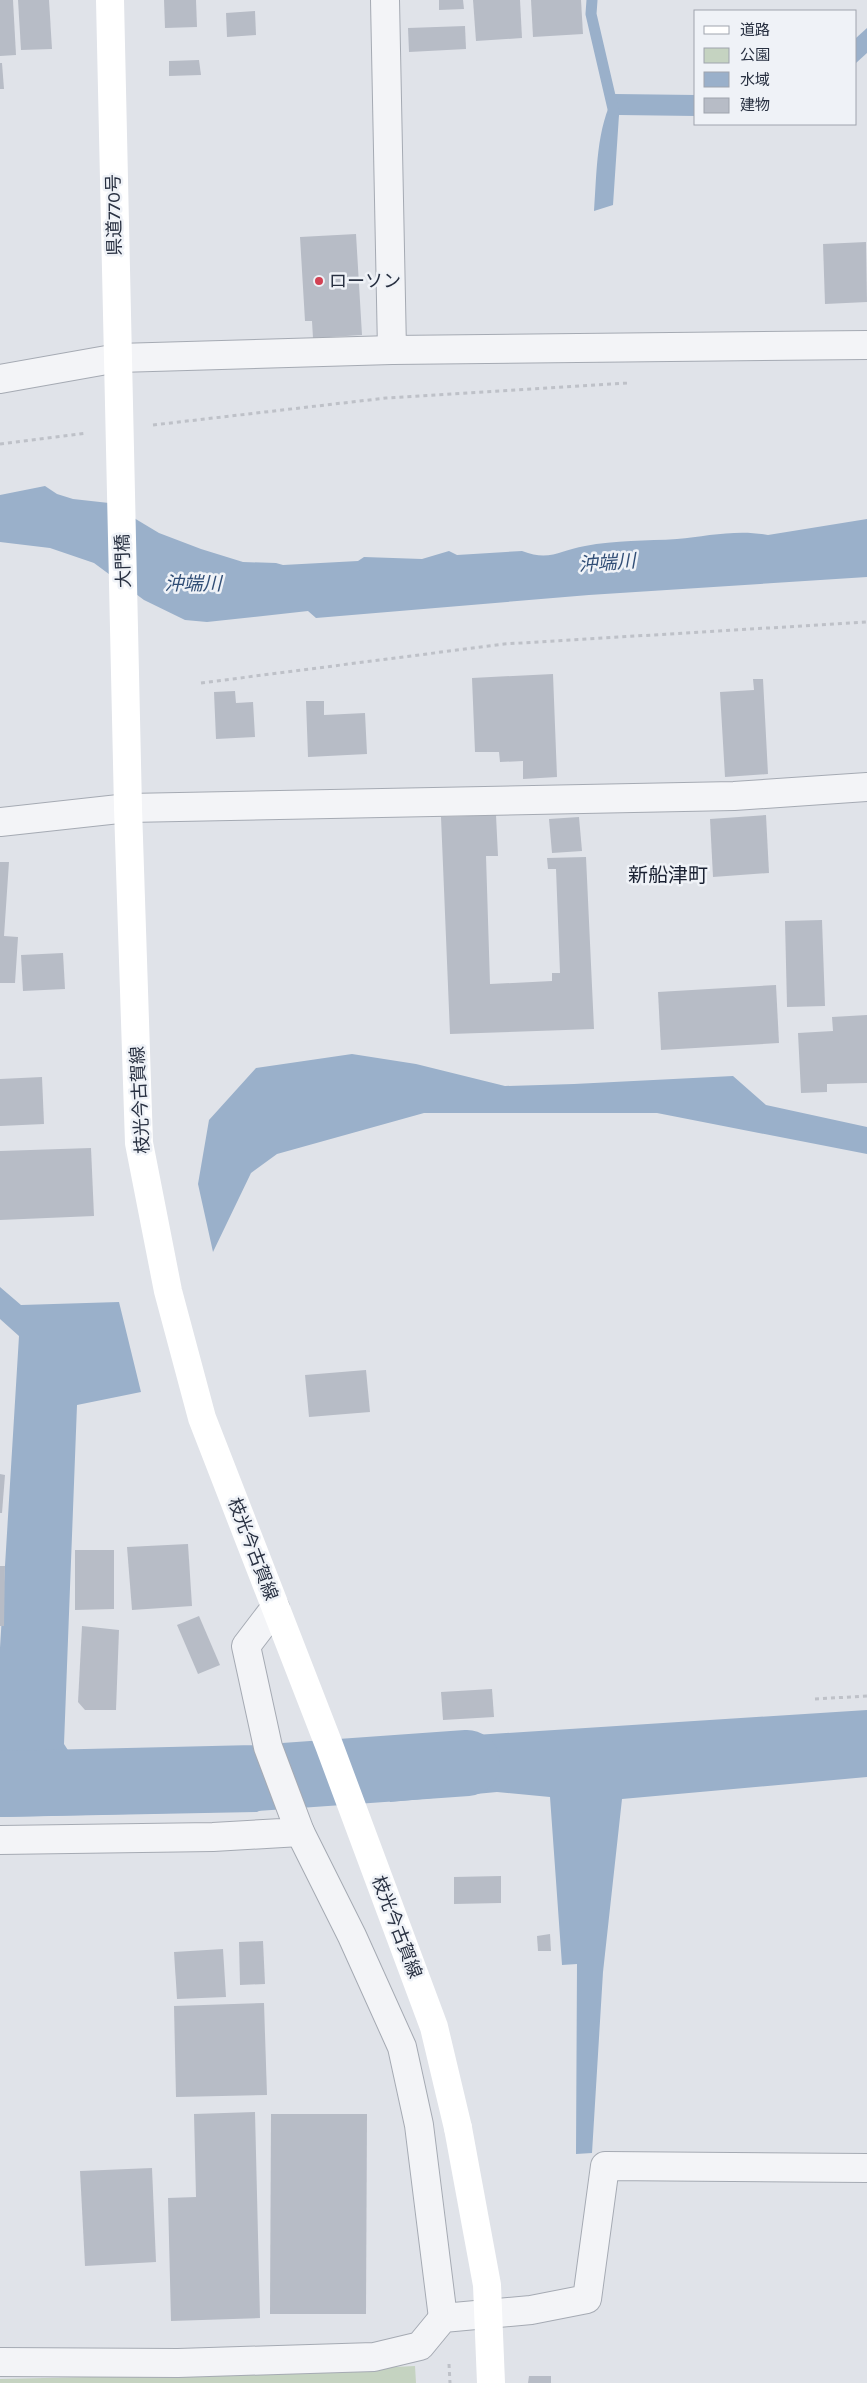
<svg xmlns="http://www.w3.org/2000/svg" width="867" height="2383" viewBox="0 0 867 2383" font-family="Karla,'Noto Sans JP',sans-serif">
<rect width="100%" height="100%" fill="#e0e3e9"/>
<polygon fill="#c5d3c1" points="415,2366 416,2383 0,2383 0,2379 268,2373"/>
<g fill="#9ab0ca">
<polygon points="589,0 594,0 598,31 592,31 588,16"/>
<polygon points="867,28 867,53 856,63 856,38"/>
<path d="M615,94L696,95V116L619,115L613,205L594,211C597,172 596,128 615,94Z"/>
<path d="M45,486L57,494L73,499L109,503L159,533L201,549L243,562L276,563L283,565L358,561L364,557L422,559L449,551L457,555L522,551C550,562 560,550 585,546C615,540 647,541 677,539C707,536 738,529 768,535L867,519V577L589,595L316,618L308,611L207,622L185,620L144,600L94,563L50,548L0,542V495Z"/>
<polygon points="352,1054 416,1064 505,1086 574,1084 733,1076 766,1105 867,1127 867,1154 657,1113 424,1113 277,1154 251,1173 213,1252 198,1184 209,1120 256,1068"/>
<polygon points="0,1287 21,1305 119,1302 141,1392 77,1405 64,1744 73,1758 249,1750 267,1807 257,1812 0,1817 0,1648 19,1336 0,1319"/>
<polygon points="867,1710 867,1777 622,1799 603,1972 592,2153 576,2154 577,1964 562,1965 550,1797 497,1792 390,1802 366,1742"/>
</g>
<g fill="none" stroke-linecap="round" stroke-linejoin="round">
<polyline stroke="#9ab0ca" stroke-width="11" points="592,0 591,14 614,113"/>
<polyline stroke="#9ab0ca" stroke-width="66" points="0,1784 255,1778 467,1763"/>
</g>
<g fill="#b7bcc6">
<polygon points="0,0 13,0 16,55 0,56"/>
<polygon points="18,0 49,0 52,49 21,50"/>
<polygon points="164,0 196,0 197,27 165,28"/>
<polygon points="439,0 463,0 464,9 439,10"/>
<polygon points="473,0 520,0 522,38 476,41"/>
<polygon points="531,0 581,0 583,34 533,37"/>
<polygon points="255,11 256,35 227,37 226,13"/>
<polygon points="465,26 466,49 409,52 408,28"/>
<polygon points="199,60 201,75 169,76 169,61"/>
<polygon points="0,63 2,63 4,89 0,89"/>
<polygon points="356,234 362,335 313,338 312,321 305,321 300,237"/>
<polygon points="866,242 867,302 825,304 823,244"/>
<polygon points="553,674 557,777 523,779 523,761 500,762 499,752 475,752 472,678"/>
<polygon points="753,679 763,679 768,774 725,777 720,692 754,690"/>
<polygon points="235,691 236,703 253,702 255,737 216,739 214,692"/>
<polygon points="306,701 324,701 324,715 365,713 367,754 308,757"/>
<polygon points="496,815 498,856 486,856 490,984 552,981 552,973 560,973 556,869 548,869 547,858 586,857 594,1029 450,1034 441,817"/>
<polygon points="766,815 769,873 713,877 710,819"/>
<polygon points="579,817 582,851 552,853 549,819"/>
<polygon points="0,862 9,862 4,936 18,937 15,983 0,983"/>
<polygon points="822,920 825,1006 787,1007 785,921"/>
<polygon points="63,953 65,989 23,991 21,955"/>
<polygon points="776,985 779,1043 661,1050 658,992"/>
<polygon points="867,1015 867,1083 827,1084 827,1092 801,1093 798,1033 833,1031 832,1017"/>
<polygon points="42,1077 44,1124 0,1126 0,1079"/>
<polygon points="91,1148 94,1216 0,1220 0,1151"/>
<polygon points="366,1370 370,1412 309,1417 305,1375"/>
<polygon points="0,1474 5,1475 2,1513 0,1513"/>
<polygon points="188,1544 192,1606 132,1610 127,1547"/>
<polygon points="75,1550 114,1550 114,1609 75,1610"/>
<polygon points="0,1566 5,1566 4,1626 0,1626"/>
<polygon points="199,1616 220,1665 198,1674 177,1625"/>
<polygon points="82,1626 119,1630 116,1710 85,1710 78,1702"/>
<polygon points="492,1689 494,1717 443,1720 441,1692"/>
<polygon points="501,1876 501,1903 454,1904 454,1877"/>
<polygon points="550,1934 551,1951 538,1951 537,1936"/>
<polygon points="263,1941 265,1984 240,1985 239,1942"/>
<polygon points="223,1949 226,1997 177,1999 174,1952"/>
<polygon points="264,2003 267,2095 176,2097 174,2006"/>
<polygon points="255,2112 260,2318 171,2321 168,2198 196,2197 194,2114"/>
<polygon points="271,2114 367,2114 366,2314 270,2314"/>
<polygon points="152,2168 156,2262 85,2266 80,2171"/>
<polygon points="529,2376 551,2376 551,2383 528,2383"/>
</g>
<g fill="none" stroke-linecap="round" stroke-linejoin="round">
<g stroke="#a5aab3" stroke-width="30">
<g id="minor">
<polyline points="385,0 392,350"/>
<polyline points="0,379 118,358 392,350 867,345"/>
<polyline points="0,822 128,808 734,796 867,787"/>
<polyline points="300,1832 352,1936 402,2047 419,2125 443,2318"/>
<polyline points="0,2362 178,2363 374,2357 420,2346 443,2318 531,2310 587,2299 605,2166 867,2168"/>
</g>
</g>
<g stroke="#a5aab3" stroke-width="30">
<polyline id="tertiary" points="0,1840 213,1837 300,1832 268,1747 246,1646 275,1608"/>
</g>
<g stroke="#bec1c8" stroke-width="3" stroke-dasharray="4 4" stroke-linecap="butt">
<polyline points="153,425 386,398 629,383"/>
<polyline points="0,444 87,433"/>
<polyline points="201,683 504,644 867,622"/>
<polyline points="815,1699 867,1696"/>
<polyline points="449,2364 450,2383"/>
</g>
<use href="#minor" stroke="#f3f4f7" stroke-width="28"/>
<use href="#tertiary" stroke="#f3f4f7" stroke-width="28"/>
<polyline stroke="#fff" stroke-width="28" points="110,0 128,808 139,1143 168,1291 202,1418 329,1745 434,2027 458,2128"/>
<polyline stroke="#fff" stroke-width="28" points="458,2128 487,2285 491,2383"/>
</g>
<circle fill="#d24153" stroke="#eff2f7" stroke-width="2" cx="319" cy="281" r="5"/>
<g text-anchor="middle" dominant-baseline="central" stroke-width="5" stroke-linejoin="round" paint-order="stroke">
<g font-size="18" fill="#283041" stroke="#eff2f7">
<text transform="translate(114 215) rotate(-91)">県道770号</text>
<text transform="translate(123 561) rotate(-92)">大門橋</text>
<text transform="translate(140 1100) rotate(-93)">枝光今古賀線</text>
<text transform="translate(253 1549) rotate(69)">枝光今古賀線</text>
<text transform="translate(397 1927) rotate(69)">枝光今古賀線</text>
</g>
<g font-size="18" fill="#283041" stroke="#eff2f7" text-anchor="start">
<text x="329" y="281">ローソン</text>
</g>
<g font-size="19" font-style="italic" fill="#314e76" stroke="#eff2f7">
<text transform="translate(607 563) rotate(-4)">沖端川</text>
<text x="193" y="584">沖端川</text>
</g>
<g font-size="20" fill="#1a2132" stroke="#eff2f7">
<text x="668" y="875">新船津町</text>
</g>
</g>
<rect x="694" y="10" width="162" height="115" fill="#eff2f7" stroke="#9fa4ae"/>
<rect x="704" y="26" width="25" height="8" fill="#ffffff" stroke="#9fa4ae"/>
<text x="740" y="35" font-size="15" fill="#283041">道路</text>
<rect x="704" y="48" width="25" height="15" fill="#c5d3c1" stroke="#9fa4ae"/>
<text x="740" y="60" font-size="15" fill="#283041">公園</text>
<rect x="704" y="72" width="25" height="15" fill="#9ab0ca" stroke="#9fa4ae"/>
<text x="740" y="85" font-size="15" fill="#283041">水域</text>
<rect x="704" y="98" width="25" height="15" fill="#b7bcc6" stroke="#9fa4ae"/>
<text x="740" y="110" font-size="15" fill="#283041">建物</text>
</svg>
